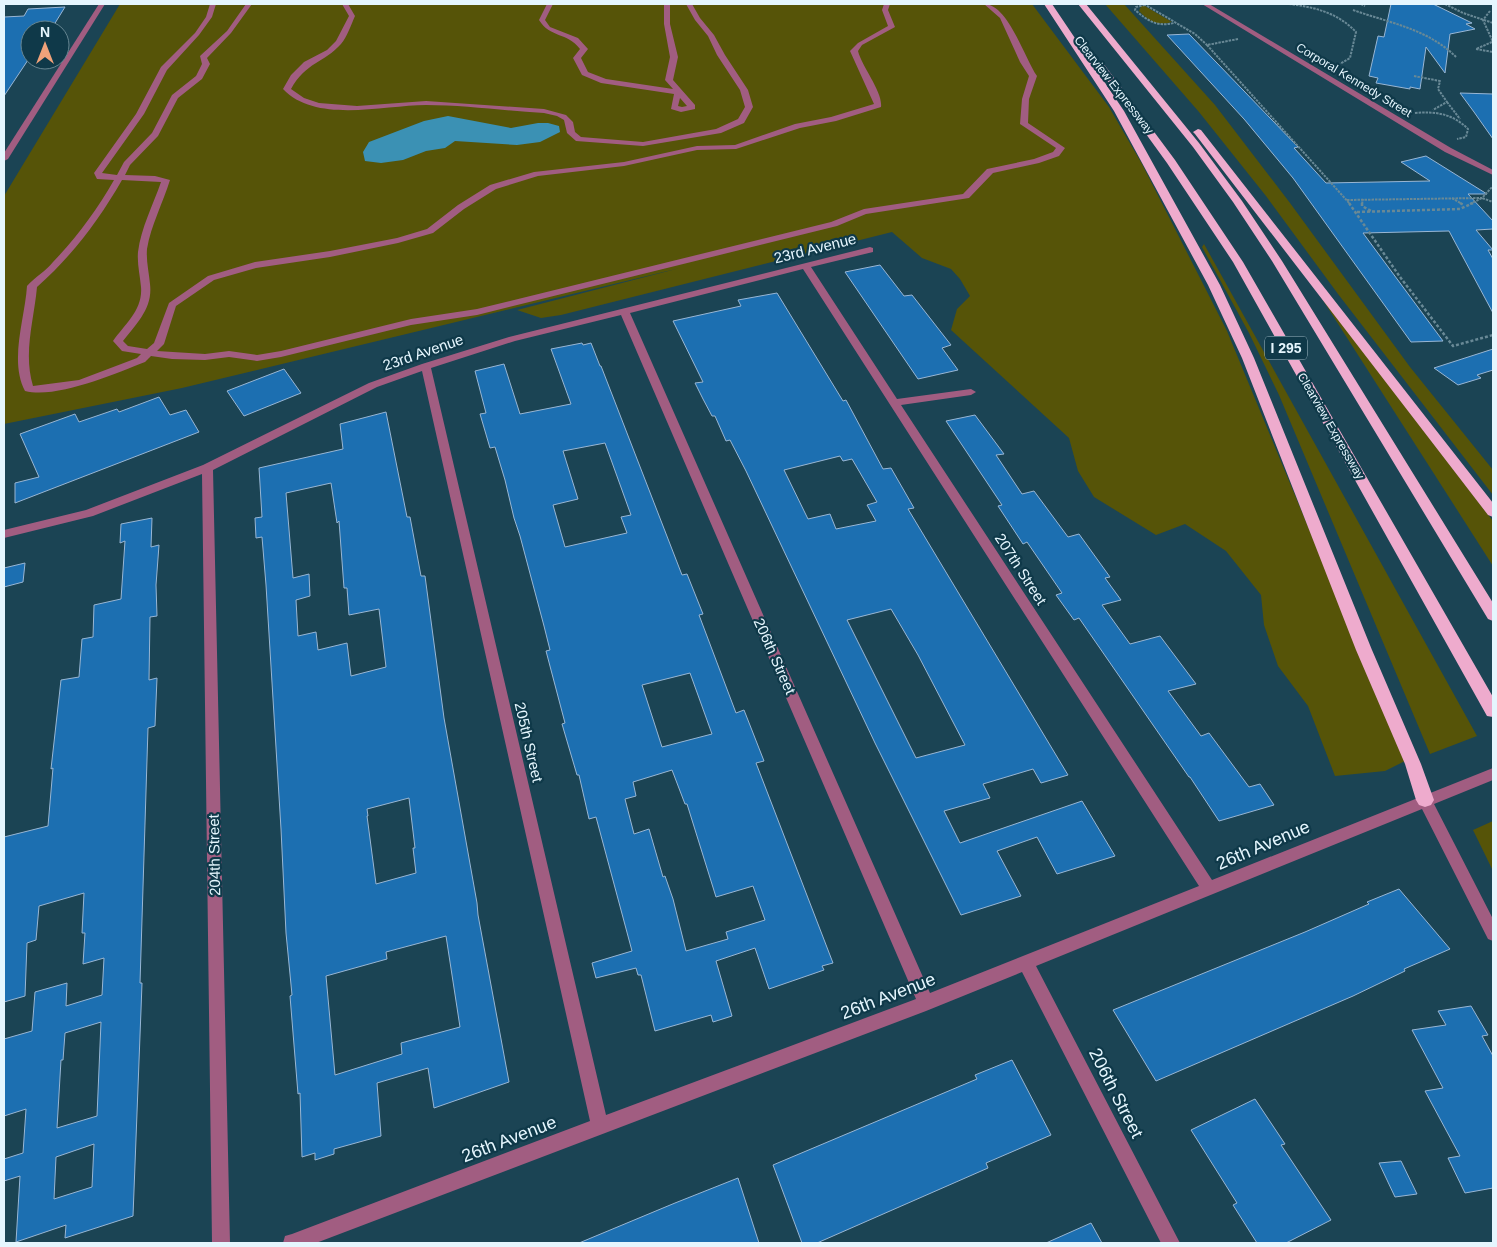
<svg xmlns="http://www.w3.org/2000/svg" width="1497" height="1247" viewBox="0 0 1497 1247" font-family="Helvetica,sans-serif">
<rect width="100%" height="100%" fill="#1b4454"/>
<g fill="#565408">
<polygon points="120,4 1032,4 1109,107 1142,164 1227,331 1405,761 1385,771 1335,776 1308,706 1278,666 1264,625 1261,595 1226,551 1185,524 1156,535 1094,497 1078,471 1069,438 951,330 957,309 970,296 960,279 951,269 922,258 892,232 561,315 541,318 517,310 680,268 182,388 4,424 4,196"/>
<polygon points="1105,4 1124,4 1215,105 1290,203 1410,367 1493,470 1493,495 1338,294 1266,196 1199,112"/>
<path d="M1141,6H1145L1172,22C1156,26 1150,22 1139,11Z"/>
<polygon points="1204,244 1477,736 1430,754 1279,395 1249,333 1202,247"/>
<polygon points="1319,294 1493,521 1493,566"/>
<polygon points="1493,821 1493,871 1473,830"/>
</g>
<polygon fill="#3b91b4" points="448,116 511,128 538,123 548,123 559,126 560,132 540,142 517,145 455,141 445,148 426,151 403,160 381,163 365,161 363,152 369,142 424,121"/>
<g fill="#1c6fb1" stroke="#98b6d4" fill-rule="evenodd">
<polygon points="1391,4 1433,4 1472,23 1466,24 1475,29 1450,34 1445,73 1426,47 1420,89 1410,87 1410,89 1376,83 1378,78 1369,76 1378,36 1384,37"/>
<polygon points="65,7 52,28 30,30 30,57 4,96 4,17 24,16 28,9"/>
<polygon points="1189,34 1298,147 1294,148 1326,183 1430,181 1401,162 1426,156 1487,194 1468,194 1493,221 1493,229 1476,230 1493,250 1488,250 1493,259 1493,313 1449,231 1363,233 1443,341 1411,342 1293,178 1244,119 1167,35"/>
<polygon points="1460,93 1493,94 1493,139 1474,112"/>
<polygon points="880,265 904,296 912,295 951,345 942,348 958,370 918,379 845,272"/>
<path d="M777,293L843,401L846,400L883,469L891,468L914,508L908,509L1068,775L1041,783L1033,769L983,784L990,798L944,811L960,843L1082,801L1115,856L1057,874L1037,837L997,851L1021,896L961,915L875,743L746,471L730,440L726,441L715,416H712L703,399L695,383L703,382L673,321L741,306L738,300ZM840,456L843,461L852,459L877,502L867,505L876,521L836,529L830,514L808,519L784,470ZM891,609L918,655L965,745L916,758L847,620Z"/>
<path d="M582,343L583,345L591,343L600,366H601L682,575L687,574L703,614L699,615L736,713L744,710L764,761L756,763L833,963L822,966L824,970L769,989L755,948L716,961L732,1016L713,1022L711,1015L655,1031L641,975H638L636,968L596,978L592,963L632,951L596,817L589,819L579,775H577L562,724L565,723L546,651L550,650L544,626L520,536L514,518L505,480L495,447L490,448L480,414L486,413L475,371L504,364L520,414L571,404L551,349ZM605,443L631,515L621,517L627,533L565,547L553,505L578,499L563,451ZM690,673L712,734L662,747L642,685ZM672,770L685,804H687L716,897L753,886L765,920L726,932L728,939L686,951L673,899L665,876L663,877L649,829L634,834L625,799L636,796L633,782Z"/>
<polygon points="1493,349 1493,370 1477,375 1481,378 1458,385 1434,368"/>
<polygon points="284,369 301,393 244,416 227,391"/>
<polygon points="159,397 170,415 186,410 199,432 15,503 15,483 39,477 20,434 75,414 79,422 117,409 119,412"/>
<path d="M386,412L407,517H410L421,576H425L444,718L477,903L478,915L509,1082L434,1108L428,1068L377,1083L381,1136L334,1149V1154L315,1160V1153L302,1157L300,1093L298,1094L290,996L292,995L286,933L281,829L266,585L262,537L256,538L255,518L262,517L259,468L343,449L340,424ZM331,483L337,523L339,521L344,588H347L349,615L379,609L386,667L351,676L347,643L318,650L316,632L298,636L296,600L310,596L309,574L293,578L286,493ZM409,798L415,848H413L416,873L376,884L367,816H368L367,809ZM446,936L460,1027L401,1043L402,1054L335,1075L326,976L387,959L386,952Z"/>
<polygon points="975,415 1004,454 996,455 1022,494 1034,491 1068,537 1079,534 1110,577 1105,578 1121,600 1102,605 1130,644 1160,636 1196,684 1168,691 1201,736 1209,733 1249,787 1260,784 1274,805 1219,821 1190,777 1189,777 1079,618 1074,620 1056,595 1062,593 1027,542 1023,544 998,506 1002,505 946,421"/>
<path d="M152,518L151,547L159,545L156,585L157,616L150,617L149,680L157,678L155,726L148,728L140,983H142L141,1010L133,1216L65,1238L66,1225L16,1242L20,1176L4,1181V1159L23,1153L26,1109L4,1116V1039L32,1031L35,992L67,983L66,1006L102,995L104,958L83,964L85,933H82L84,893L39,906L36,940L27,943L25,996L4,1002V837L48,826L53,768L51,769L61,680L79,677L82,639L93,637L94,605L121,599L125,541L120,543L121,524ZM101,1022L97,1116L57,1128L61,1060H63L65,1033ZM94,1144L92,1187L54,1199L56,1157Z"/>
<polygon points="25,563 23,582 4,587 4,568"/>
<polygon points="1399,889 1450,949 1404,969 1405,971 1353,996 1156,1081 1113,1010 1305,932 1369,904 1367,902"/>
<polygon points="1471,1006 1488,1035 1482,1036 1493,1056 1493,1188 1465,1193 1448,1158 1460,1156 1425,1091 1443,1088 1412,1030 1446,1025 1438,1011"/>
<polygon points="1012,1060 1051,1135 986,1163 988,1168 817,1243 802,1243 773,1165 977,1079 975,1075"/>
<polygon points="1255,1099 1285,1144 1281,1145 1331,1220 1286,1243 1257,1243 1233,1205 1237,1203 1191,1130"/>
<polygon points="1401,1161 1417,1194 1395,1197 1379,1163"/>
<polygon points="738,1178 759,1243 579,1243 675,1203"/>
<polygon points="1091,1223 1102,1243 1046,1243"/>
</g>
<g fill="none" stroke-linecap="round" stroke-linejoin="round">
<g stroke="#698996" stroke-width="2" stroke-dasharray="2.5 1" stroke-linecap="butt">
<polyline points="1144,4 1195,34 1207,45"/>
<path d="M1289,4C1315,7 1338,13 1356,32L1350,58L1336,66"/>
<polyline points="1361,4 1365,6"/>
<polyline points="1445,4 1463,13 1493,23"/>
<polyline points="1486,4 1493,4"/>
<path d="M1145,5L1136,7L1135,10C1148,21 1157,27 1174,23"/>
<path d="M1353,10C1390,23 1428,29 1456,57"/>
<polyline points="1490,11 1483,20 1493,42"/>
<polyline points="1238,39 1207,45 1350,204"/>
<polyline points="1492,42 1476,49 1493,52"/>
<polyline points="1414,76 1440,81 1438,89 1447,102 1433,110"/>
<polyline points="1447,102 1460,119"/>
<path d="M1415,113C1436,111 1453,114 1468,129L1466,137L1457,139"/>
<polyline points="1452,198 1462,204"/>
<polyline points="1347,200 1482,198 1493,186"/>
<polyline points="1362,204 1363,199"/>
<polyline points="1470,204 1482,198 1493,202"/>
</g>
<g stroke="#698996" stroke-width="2.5" stroke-dasharray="3 2" stroke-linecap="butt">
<polyline points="1349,203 1400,277 1453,346 1493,335"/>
<polyline points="1362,203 1362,206 1371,211"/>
<polyline points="1460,203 1464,205"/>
<polyline points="1357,212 1460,209 1473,203"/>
</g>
<g fill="#a15d81" fill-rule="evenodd">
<polygon points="99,4 105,4 8,159 4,161 4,153"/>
<path d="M210,4H216L212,17L199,35L167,70L144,114L102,173L117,175L124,162L152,133L172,95L196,76L202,64L200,56L227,31L246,4H252L231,33L207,58L210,64L202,79L178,98L158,136L130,165L125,175L155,176L170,180C163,203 151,225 147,249C146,261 149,272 150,284C153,308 137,323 123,341L128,346L147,349L154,343L169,303L208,276L255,262L330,251L397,238L427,229L458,205L490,185L534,172L624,162L697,146L735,145L795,124L831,117L874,104L850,51L858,43L888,26L882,10L884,4H890L888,10L895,27L862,45L858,51C862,67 883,92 881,107L836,121L800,128L736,149L697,150L624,166L538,176L496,189L464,209L433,233L398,243L330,257L256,268L214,280L176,306L164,344L157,351L205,354L229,351L257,355L281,351L411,319L477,309L831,222L864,209L963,194L987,169L1034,159L1053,152L1056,148L1020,124L1022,99L1029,76L1020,62L1000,18L984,4C1008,4 1024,57 1037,76L1029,99L1028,123L1065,148L1059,156L1039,163L993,173L969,198L866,214L837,226L477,315L411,325L281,357L257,361L229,357L205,360L172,359L151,356L145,362C114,374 57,399 25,391C9,361 25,318 27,286C35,277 46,271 53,262C77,237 97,210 114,180L97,179L94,173L136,114L161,67L195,33L206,17ZM122,180L161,182C153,205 141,228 138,252C137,264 140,275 141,287C143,310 125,324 113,341L122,351L141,354L137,358L79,380L33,386C23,353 34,320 37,287C72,256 99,220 122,180Z"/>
<path d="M342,4H348L355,16C351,25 347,37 341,44C324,63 306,62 291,89L304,98L319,103L357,106L426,101L544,109L566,115L573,122L575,132L581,137L643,142L716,129L738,119L745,107L740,90L717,55L708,36L695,20L686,4H692L700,18L714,35L725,55L748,90L753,107L744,123L721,133L643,146L576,141L567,133L564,120L557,116L544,113C505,111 465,105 426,105C384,105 316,124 283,89L291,75L304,62L327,50L336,41L349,16Z"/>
<path d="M547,4H553L545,20L550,27L578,38L588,49L581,58L588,72L606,79L673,89L665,80L670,57L664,24V4H670V24L678,57L673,80L695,105V109L681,112L671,109L674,94L601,83L582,75L573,58L580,49C567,32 550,38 539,20ZM680,98L687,106L682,107L678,106Z"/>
<polygon points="1202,4 1209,4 1451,148 1493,170 1493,175 1445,152"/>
<path d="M870,247L873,248V252L811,267L897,399L971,389L976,392L971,395L901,405L1212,880L1493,768V780L1434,804L1493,919V941L1488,939L1422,809L1036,966L1180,1243H1161L1022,972L926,1011L316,1243H283L285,1236L292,1234L590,1121L422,371L377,387L213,470L230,1243H212L202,474L93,516L4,538V530L86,510L203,465L369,383L422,364L509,337ZM803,269L1199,886L930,993L630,313ZM621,315L916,999L606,1115L431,368L515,341Z"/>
</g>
<g fill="#eeabcd" fill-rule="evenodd">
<polygon points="1044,4 1052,4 1124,111 1220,285 1254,358 1372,650 1421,764 1434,800 1431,805 1425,807 1419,805 1416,800 1405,764 1356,650 1242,358 1208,285 1114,111"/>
<polygon points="1078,4 1086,4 1199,143 1242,201 1282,261 1493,603 1493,621 1488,619 1272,261 1233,202 1193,147"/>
<polygon points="1100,62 1103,63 1175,160 1243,262 1493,697 1493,717 1487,716 1233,262 1167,163 1096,65"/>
<polygon points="1198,129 1201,130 1493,503 1493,517 1488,515 1195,134 1193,132"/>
</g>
</g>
<g text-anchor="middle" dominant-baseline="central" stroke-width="4.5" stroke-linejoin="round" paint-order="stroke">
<g font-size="12" fill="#e5f6fe" stroke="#0f3949">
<text transform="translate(1354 80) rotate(31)">Corporal Kennedy Street</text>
<text transform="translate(1114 85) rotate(52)">Clearview Expressway</text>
<text transform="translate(1331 426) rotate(60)">Clearview Expressway</text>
</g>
<rect fill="#0f3949" stroke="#a5bdc8" stroke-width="1" x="1265" y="336.5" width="42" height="23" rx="4"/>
<g font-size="14" font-weight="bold" fill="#e5f6fe">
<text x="1286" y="348">I 295</text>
</g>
<g font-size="15" fill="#e5f6fe" stroke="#0f3949">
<text transform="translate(815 248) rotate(-14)">23rd Avenue</text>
<text transform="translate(423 352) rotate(-19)">23rd Avenue</text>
<text transform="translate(1021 569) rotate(57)">207th Street</text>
<text transform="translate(775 656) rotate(66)">206th Street</text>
<text transform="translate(529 742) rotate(77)">205th Street</text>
<text transform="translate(214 855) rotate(-91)">204th Street</text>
</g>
<g font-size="18" fill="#e5f6fe" stroke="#0f3949">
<text transform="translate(1263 845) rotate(-23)">26th Avenue</text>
<text transform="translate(888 996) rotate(-21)">26th Avenue</text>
<text transform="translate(1116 1093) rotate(63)">206th Street</text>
<text transform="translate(509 1139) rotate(-21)">26th Avenue</text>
</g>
</g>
<rect width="1497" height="1247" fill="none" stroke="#e5f6fe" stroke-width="10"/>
<g transform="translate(45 45)"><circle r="24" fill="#0f3949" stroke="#658591"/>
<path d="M0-4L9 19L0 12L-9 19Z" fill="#f0a27a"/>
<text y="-8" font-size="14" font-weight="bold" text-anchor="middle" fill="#e5f6fe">N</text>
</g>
</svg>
